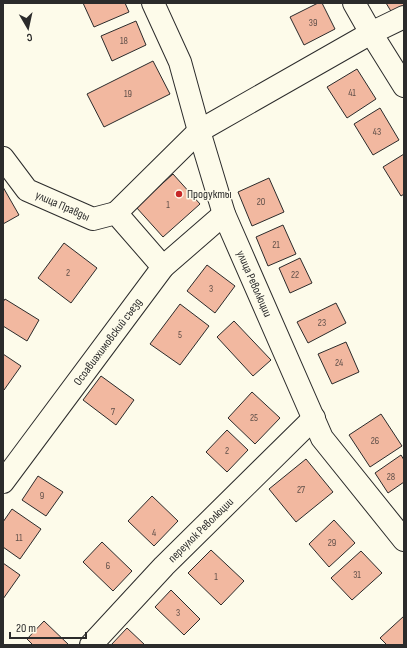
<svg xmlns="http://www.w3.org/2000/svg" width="407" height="648" viewBox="0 0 407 648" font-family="'Sofia Sans Condensed',sans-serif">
<rect width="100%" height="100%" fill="#fdfbea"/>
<g fill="#f2b8a0" stroke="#2b2b2b">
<polygon points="83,3 125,3 129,12 94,27"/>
<polygon points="318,3 322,3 335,29 304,45 290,17"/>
<polygon points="386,3 404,3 404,7 392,13"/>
<polygon points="136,21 146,45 112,61 101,36"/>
<polygon points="153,61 170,94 104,127 87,94"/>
<polygon points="357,69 376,99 347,118 327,87"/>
<polygon points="380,108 399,140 373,155 354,124"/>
<polygon points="404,154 404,194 401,196 383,167"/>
<polygon points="173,174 200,204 163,237 136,207"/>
<polygon points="269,178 284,212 252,226 238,192"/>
<polygon points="3,187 19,215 3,224"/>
<polygon points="283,225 296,254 268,266 256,237"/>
<polygon points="64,243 97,268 71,303 38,278"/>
<polygon points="300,258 312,283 290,293 279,268"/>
<polygon points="207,265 235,286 215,313 187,291"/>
<polygon points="5,299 39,320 27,341 3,326 3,302"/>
<polygon points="336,303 346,323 308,343 297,322"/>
<polygon points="180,304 209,326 180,365 150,344"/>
<polygon points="234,321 271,360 253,376 217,337"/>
<polygon points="346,342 359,372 332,384 318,354"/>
<polygon points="3,354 21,366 4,390 3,389"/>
<polygon points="101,376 134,400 116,425 83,400"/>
<polygon points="252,392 280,418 255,444 228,418"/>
<polygon points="381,414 402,446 370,467 349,435"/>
<polygon points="227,430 248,450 227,472 206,452"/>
<polygon points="401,455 404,460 404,482 388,493 375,473"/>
<polygon points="306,459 333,492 296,522 269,489"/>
<polygon points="38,476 63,492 46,516 22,500"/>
<polygon points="152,496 178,521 154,546 128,521"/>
<polygon points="12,509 41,529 20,559 3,547 3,522"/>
<polygon points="334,520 355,543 329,567 309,544"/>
<polygon points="102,542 132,571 113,591 83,562"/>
<polygon points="211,550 244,581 221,605 188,573"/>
<polygon points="361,551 382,573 352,600 331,578"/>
<polygon points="3,563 20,575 3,599"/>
<polygon points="171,590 200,619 184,635 155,607"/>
<polygon points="404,616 404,645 387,645 380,638"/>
<polygon points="44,621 69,645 33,645 27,639"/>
<polygon points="127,628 145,645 111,645"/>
</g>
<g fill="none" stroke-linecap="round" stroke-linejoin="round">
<g stroke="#2b2b2b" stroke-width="24">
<g id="street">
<path id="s1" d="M153,3L180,62L199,131L224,214L322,438L404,540"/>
<path id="s2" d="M3,158L27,190L93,219L116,213L163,267"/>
<polyline points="116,213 199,131 371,33 404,17"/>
<path id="s3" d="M3,482L163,267L224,214"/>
<path id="s4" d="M91,645L164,566L314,418"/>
</g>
</g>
<g stroke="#2b2b2b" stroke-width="24">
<polyline id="secondary" points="354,3 371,33 404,86"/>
</g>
<use href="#street" stroke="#fdfbea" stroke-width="22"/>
<use href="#secondary" stroke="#fdfbea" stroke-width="22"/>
</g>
<circle fill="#c62828" stroke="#fdfbea" stroke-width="1.5" cx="179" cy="194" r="4"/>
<g text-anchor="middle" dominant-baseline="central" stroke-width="3" stroke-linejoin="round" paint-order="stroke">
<g font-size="10" fill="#5d4e48">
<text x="313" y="23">39</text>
<text x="124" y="41">18</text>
<text x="352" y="93">41</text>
<text x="128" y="94">19</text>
<text x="377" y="132">43</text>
<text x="261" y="202">20</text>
<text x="168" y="205">1</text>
<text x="276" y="245">21</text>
<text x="68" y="273">2</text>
<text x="295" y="275">22</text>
<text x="211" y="289">3</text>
<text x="322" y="323">23</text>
<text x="180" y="335">5</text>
<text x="339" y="363">24</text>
<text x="113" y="412">7</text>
<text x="254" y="418">25</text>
<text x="375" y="441">26</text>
<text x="227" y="451">2</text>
<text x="391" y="477">28</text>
<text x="301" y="490">27</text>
<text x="42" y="496">9</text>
<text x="154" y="533">4</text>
<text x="19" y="538">11</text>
<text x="332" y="543">29</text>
<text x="108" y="566">6</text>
<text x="357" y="575">31</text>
<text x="216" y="577">1</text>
<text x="178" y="613">3</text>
</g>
<g font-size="12" fill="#2b2b2b" stroke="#fdfbea" text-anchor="start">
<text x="187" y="194">Продукты</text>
</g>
<g font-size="12" fill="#2b2b2b" stroke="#fdfbea">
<text stroke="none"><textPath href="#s2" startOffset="79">улица Правды</textPath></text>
<text stroke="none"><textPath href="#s1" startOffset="299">улица Революции</textPath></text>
<text stroke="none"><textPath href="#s3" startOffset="175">Осоавиахимовский съезд</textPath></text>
<text stroke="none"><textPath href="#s4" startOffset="159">переулок Революции</textPath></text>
</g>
</g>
<rect width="407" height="648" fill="none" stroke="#2b2b2b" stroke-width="8"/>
<g transform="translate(28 28) rotate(171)" stroke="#fdfbea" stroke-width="3" paint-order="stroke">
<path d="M0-3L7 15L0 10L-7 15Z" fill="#2b2b2b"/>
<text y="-6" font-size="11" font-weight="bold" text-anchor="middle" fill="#2b2b2b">С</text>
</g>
<path d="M10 632v6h76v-6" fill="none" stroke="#2b2b2b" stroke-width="2"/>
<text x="16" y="632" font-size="12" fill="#2b2b2b" stroke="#fdfbea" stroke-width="3" paint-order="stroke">20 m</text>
</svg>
